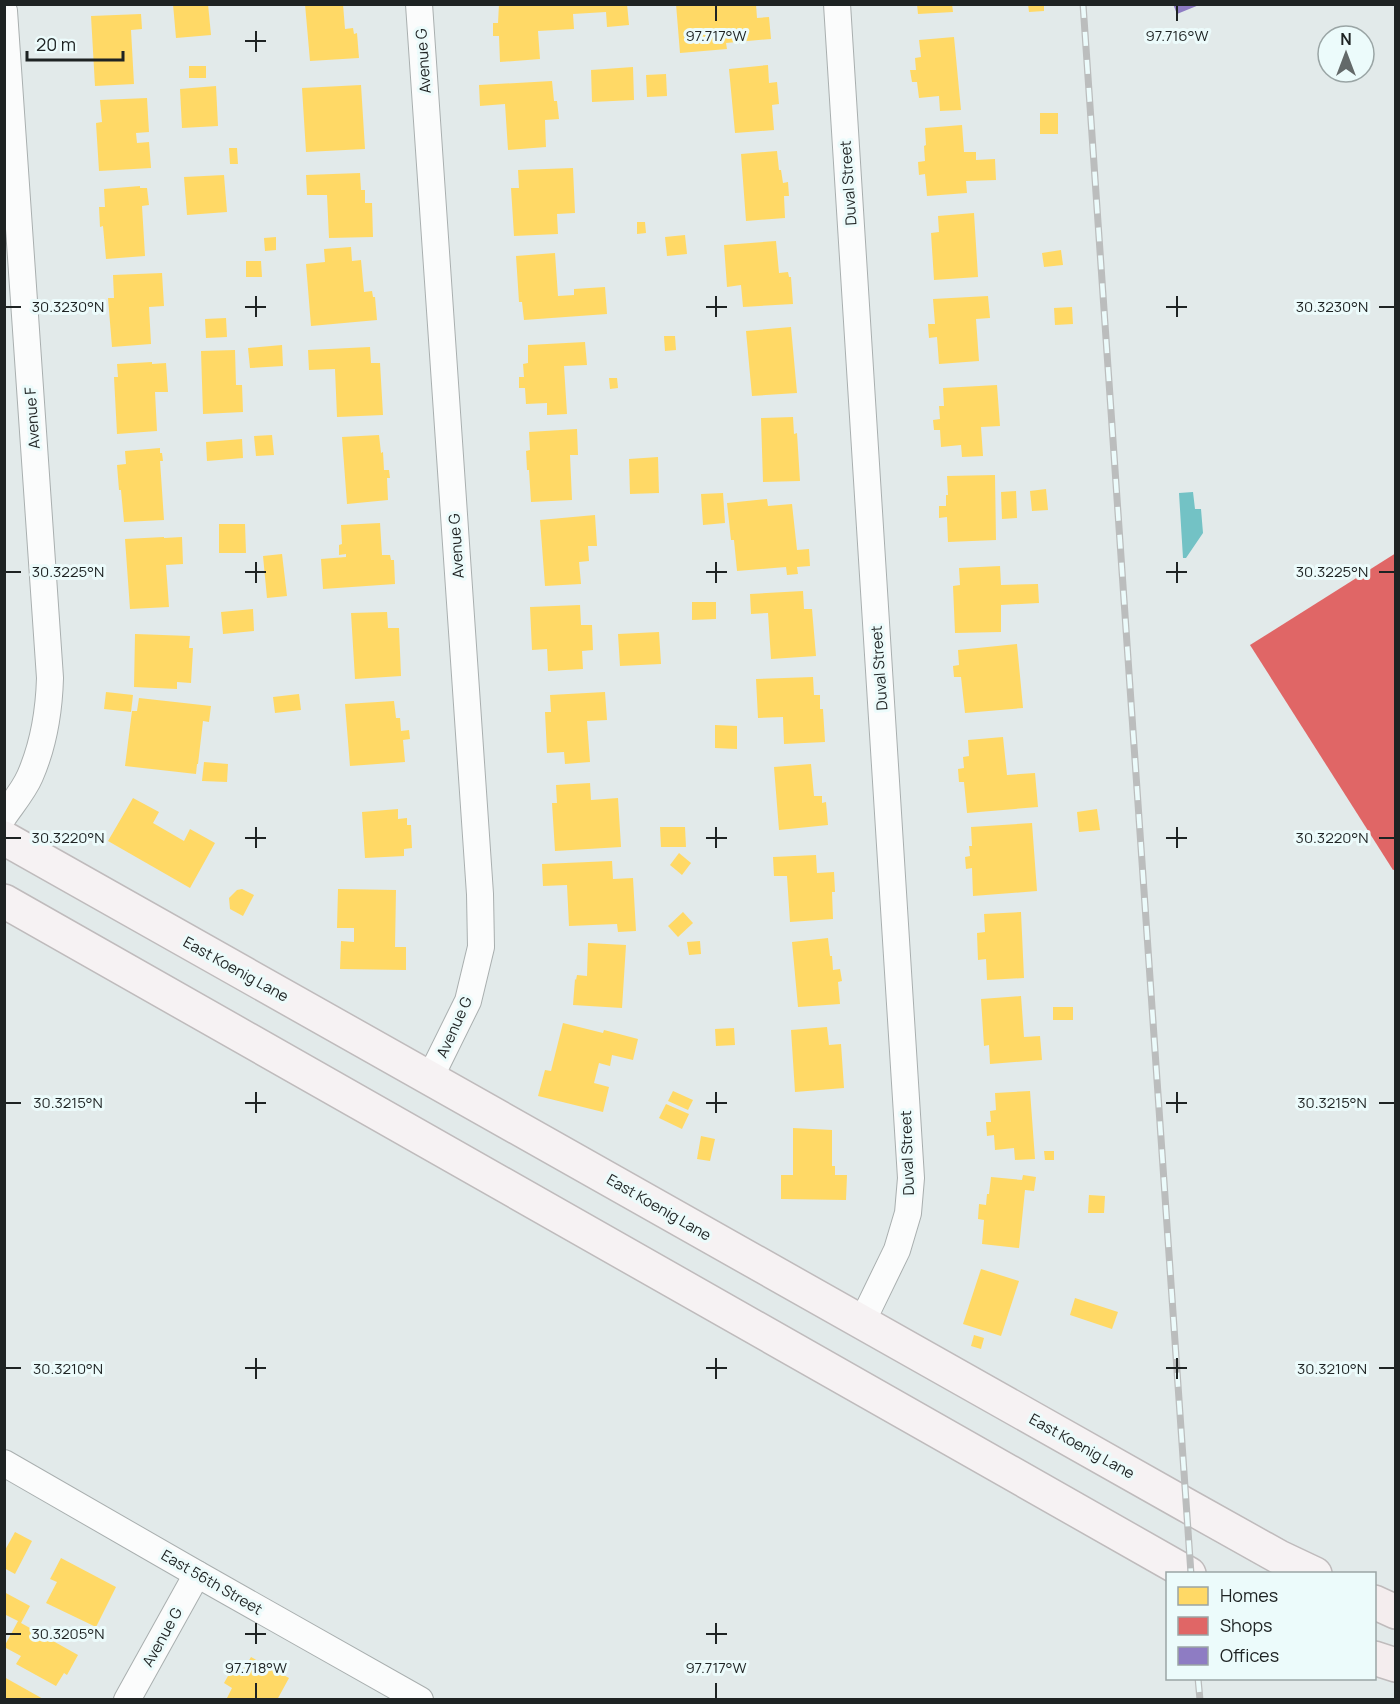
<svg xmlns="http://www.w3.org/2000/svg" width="1400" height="1704" viewBox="0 0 1400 1704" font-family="Manrope,sans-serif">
<rect width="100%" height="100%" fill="#e2eaea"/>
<polygon fill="#73c2c5" points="1193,492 1195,509 1201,509 1203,533 1186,558 1183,558 1179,493"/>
<g fill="#ffd966">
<polygon points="173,4 208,4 211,35 176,38"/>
<polygon points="305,4 343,4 345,29 353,28 354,34 357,33 359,58 310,61"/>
<polygon points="499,4 627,4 629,25 607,27 606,12 573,14 574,29 538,31 540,59 500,62 499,36 493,36 493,23 498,23"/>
<polygon points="676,4 756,4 757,18 769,17 771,39 726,43 727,49 680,53"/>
<polygon points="917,4 952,4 953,12 918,14"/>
<polygon points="1028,4 1044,4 1044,11 1029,12"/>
<polygon points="141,14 142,29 131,30 134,84 95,86 91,16"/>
<polygon points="954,37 961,110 940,111 939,96 919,98 917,82 912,82 910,70 916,70 915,58 921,57 919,40"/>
<polygon points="768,65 769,83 777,82 779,104 772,105 774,130 735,133 729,69"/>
<rect x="189" y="66" width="17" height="12"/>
<polygon points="633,67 634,100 592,102 591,70"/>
<polygon points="666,74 667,96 647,97 646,75"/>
<polygon points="552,81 554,101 557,101 559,119 545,120 546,147 508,150 505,104 480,106 479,85"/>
<polygon points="361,85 365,149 306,152 302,88"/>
<polygon points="216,86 218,126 182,128 180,89"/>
<polygon points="147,98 149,132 136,133 137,143 149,142 151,168 99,171 96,123 102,122 100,100"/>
<rect x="1040" y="113" width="18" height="21"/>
<polygon points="962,125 964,152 976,152 976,160 995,159 996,180 966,181 967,193 927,196 925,174 919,175 918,162 925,161 924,146 926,145 925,128"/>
<polygon points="229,148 237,148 238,164 230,164"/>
<polygon points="777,151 779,170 781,170 783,183 788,182 789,196 784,196 785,218 746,221 741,154"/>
<polygon points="573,168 575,213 557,214 558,234 514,236 511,188 519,188 518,170"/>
<polygon points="360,173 361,190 365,190 365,203 372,203 373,237 329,238 327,195 307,195 306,175"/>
<polygon points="224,175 227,212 187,215 184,177"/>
<polygon points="140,186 140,188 147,188 149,205 142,206 145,256 106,259 103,226 100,227 99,207 105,207 104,189"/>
<polygon points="974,213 978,277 934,280 931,233 939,232 938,216"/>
<polygon points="637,222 645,222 646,233 637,234"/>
<polygon points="685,235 687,254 667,256 665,237"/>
<polygon points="276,237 276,250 265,251 264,238"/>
<polygon points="776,241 779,273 788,272 789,277 791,277 793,304 743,307 741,285 727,287 724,245"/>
<polygon points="351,247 352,261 361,260 364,292 372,291 373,297 375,297 377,320 311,326 306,264 325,262 324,249"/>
<polygon points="1061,250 1063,265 1044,267 1042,253"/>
<polygon points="555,253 558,296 574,295 574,289 605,287 607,314 524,320 522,302 519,302 516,256"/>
<polygon points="246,261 261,261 262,277 246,277"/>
<polygon points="162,273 164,306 149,307 151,344 112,347 108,298 114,298 113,275"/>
<polygon points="988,296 990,318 976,319 979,361 939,364 937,337 929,338 928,324 935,324 933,299"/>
<polygon points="1072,307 1073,324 1055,325 1054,308"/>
<polygon points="226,318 227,337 206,338 205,319"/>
<polygon points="791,327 797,393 752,396 746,331"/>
<polygon points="664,336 675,336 676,350 665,351"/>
<polygon points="585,342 587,365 564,366 567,414 547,415 547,403 526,404 525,388 519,388 519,377 524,377 523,364 528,363 528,345"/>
<polygon points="282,345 283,366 250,368 248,348"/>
<polygon points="370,347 371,363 380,363 383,415 337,417 335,369 309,370 308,350"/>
<polygon points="235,350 236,385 242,385 243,412 203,414 201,351"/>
<polygon points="152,362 152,364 166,363 168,392 155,392 157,431 117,434 114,377 118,377 117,364"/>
<polygon points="609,378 617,378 618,388 610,389"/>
<polygon points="997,385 1000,426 981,427 983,456 962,457 961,445 941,447 940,430 934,430 933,420 940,419 939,406 944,406 943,388"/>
<polygon points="793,417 794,434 797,433 800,481 763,482 761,418"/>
<polygon points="577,429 578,455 570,455 572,500 531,502 529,470 527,470 526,451 530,450 529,432"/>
<polygon points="272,435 274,455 256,456 254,436"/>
<polygon points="379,435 381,453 383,452 384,470 389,470 390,478 387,478 388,500 347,504 342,437"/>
<polygon points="242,439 243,458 207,461 206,442"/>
<polygon points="160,448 160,453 162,453 163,461 160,461 164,520 124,522 121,490 119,490 117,465 126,464 125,451"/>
<polygon points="658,457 659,493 630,494 629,459"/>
<polygon points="995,475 996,540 948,542 947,517 939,518 939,506 946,506 946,495 948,495 947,476"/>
<polygon points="1046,489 1048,510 1032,511 1030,491"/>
<polygon points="1016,491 1017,518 1002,519 1001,492"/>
<polygon points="723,493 725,523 703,525 701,494"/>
<polygon points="767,499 768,506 792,504 797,550 809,549 810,566 797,567 798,574 787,575 786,567 737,571 734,540 731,540 727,503"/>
<polygon points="595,515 597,546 588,546 589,561 579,562 581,584 545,586 540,520"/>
<polygon points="380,523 382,555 390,555 391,560 394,560 395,584 323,589 321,559 346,557 346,554 339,555 339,545 342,544 341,525"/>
<polygon points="219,524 245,524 246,553 219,553"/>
<polygon points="164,537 164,538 182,537 183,564 166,565 169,607 130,609 125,539"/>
<polygon points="282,554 287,596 267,598 263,556"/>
<polygon points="1000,566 1001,585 1038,584 1039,603 1001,605 1001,632 955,633 953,586 960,585 959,568"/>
<polygon points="803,591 804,609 812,609 816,656 771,659 768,613 751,614 750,594"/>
<polygon points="692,602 716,602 716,619 692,620"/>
<polygon points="580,605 581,625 592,625 593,650 582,651 583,669 548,671 547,649 532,650 530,607"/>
<polygon points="253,609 254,631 223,634 221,612"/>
<polygon points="387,612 388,628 399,628 401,676 355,679 351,613"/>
<polygon points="659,632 661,664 620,666 618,634"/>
<polygon points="135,634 190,636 189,648 193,648 191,683 177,682 177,689 134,687"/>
<polygon points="1017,644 1023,708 965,713 961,677 954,677 953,666 959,665 958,650"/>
<polygon points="813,677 814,695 820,695 820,709 823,709 825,742 784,744 783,717 758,718 756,679"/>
<polygon points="106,692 133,695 131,712 104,709"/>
<polygon points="605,692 607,720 587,721 590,762 565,764 564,752 547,753 545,712 551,712 550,695"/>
<polygon points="299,694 301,710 275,713 273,697"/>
<polygon points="139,698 211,706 209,722 203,721 198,764 197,764 196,774 125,766 132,711 137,711"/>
<polygon points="394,701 396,718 400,718 401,731 409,730 410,739 403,740 405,762 350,766 345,704"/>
<polygon points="715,725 737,726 737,749 715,748"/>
<polygon points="1003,737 1007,775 1035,773 1038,807 967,813 964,782 959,782 958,769 964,768 963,757 969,756 968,740"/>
<polygon points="204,762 228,764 227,782 202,781"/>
<polygon points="811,764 814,796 822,796 822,803 826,802 828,825 779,830 774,767"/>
<polygon points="590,783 591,800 618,798 621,847 555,851 552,803 557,803 556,785"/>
<polygon points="133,798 159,812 153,823 184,841 190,829 215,843 190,888 108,841"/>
<polygon points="398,809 398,819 407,818 407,825 411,825 412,848 404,849 404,856 365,858 362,812"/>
<polygon points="1097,809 1100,830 1079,832 1077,812"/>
<polygon points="1032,823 1037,891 973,896 972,868 966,869 965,857 970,856 969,846 972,846 971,827"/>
<polygon points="660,827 685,827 686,847 661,847"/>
<polygon points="679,853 691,863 682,875 670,865"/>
<polygon points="816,855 817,873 834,872 835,892 832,892 833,919 790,922 787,876 774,876 773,857"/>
<polygon points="612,861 613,879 633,878 636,931 618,932 617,924 569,926 567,885 543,886 542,864"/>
<polygon points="242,889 254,895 243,916 230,909 229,898 237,890"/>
<polygon points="338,889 396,890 395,947 406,947 406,970 340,969 341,941 354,942 354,928 337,928"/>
<polygon points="683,912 693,923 678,937 668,926"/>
<polygon points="1021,912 1024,978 987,980 986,959 978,960 977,933 985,932 984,914"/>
<polygon points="828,938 830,956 832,956 833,970 840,969 842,981 838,982 840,1004 798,1007 792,942"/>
<polygon points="700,941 701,954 689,955 687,942"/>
<polygon points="588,943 626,945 622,1008 573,1005 575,979 576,980 577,975 587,976"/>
<polygon points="1021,996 1024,1037 1040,1036 1042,1060 990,1064 989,1045 984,1046 981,999"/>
<rect x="1053" y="1007" width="20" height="13"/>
<polygon points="563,1023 603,1033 604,1030 638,1039 633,1060 612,1055 610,1066 599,1063 594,1083 609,1087 603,1112 538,1096 545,1070 551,1071"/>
<polygon points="827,1027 829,1045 841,1044 844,1088 795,1092 791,1030"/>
<polygon points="734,1028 735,1045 716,1046 715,1029"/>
<polygon points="673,1091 693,1100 688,1110 668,1101"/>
<polygon points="1030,1091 1035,1159 1015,1160 1014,1148 995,1150 994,1135 987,1136 986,1122 991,1122 990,1111 996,1110 995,1093"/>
<polygon points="666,1104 689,1114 682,1129 659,1118"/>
<polygon points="793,1128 832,1130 832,1166 835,1166 835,1175 847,1175 846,1200 781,1199 781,1175 793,1175"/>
<polygon points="701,1136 715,1139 710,1161 697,1159"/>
<polygon points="1044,1151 1054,1151 1054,1160 1045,1160"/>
<polygon points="1023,1175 1036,1177 1034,1191 1025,1190 1019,1248 982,1244 984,1220 978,1219 979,1204 986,1205 987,1194 989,1194 991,1177 1022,1180"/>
<polygon points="1089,1195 1105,1196 1104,1213 1088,1213"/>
<polygon points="981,1269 1019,1281 1001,1336 963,1324"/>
<polygon points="1075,1298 1118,1312 1112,1329 1070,1315"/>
<polygon points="974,1335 984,1338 981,1349 971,1346"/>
<polygon points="15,1532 32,1541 15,1574 4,1568 4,1552"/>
<polygon points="61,1558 116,1587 96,1627 46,1603 57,1582 50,1579"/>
<polygon points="4,1592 30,1606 21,1623 78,1655 67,1675 64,1673 56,1686 16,1664 21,1656 4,1647 18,1621 4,1614"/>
<polygon points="251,1657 289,1678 277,1700 226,1700 232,1688 224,1683 232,1669 241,1674"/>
<polygon points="4,1677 45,1700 4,1700"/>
</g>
<polygon fill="#e06666" points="1396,553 1396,869 1393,870 1250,645"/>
<polygon fill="#8e7cc3" points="1173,4 1199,4 1199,5 1177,14"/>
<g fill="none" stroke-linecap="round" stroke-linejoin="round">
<g stroke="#a9afaf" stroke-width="28">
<g id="minor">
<polyline points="419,4 480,894 481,947 468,1001 430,1078"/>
<polyline points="837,4 911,1178 908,1213 897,1250 862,1322"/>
<path d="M4,11L50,678C49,712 44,744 30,776C24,790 13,803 4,816"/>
<polyline points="4,1463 197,1574 420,1700"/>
<polyline points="127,1700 197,1574"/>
</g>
</g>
<g stroke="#bfbbbc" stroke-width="36">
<g id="primary">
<polyline points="4,838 1186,1505 1279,1557 1315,1574"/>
<polyline points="4,901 1189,1574"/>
</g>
</g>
<g stroke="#bfbbbc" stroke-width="36">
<g id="motorway">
<polyline points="1374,1602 1396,1612"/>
<polyline points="1374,1658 1396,1665"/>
</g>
</g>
<use href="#minor" stroke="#fbfcfc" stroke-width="26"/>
<use href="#primary" stroke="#f6f2f3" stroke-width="33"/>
<use href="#motorway" stroke="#f4edee" stroke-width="33"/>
<g stroke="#bbbdbd" stroke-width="7">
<g id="rail">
<polyline points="1083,4 1191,1574"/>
<polyline points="1198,1678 1200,1700"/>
</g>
</g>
<use href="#rail" stroke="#ecfbfb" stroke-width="4.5" stroke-dasharray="14" stroke-linecap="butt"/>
</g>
<path fill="none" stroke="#1e2323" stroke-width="2" d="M716,6V21M1177,6V21M256,31V52M245,41H266M256,296V317M716,296V317M1177,296V317M6,307H21M245,307H266M706,307H727M1166,307H1187M1379,307H1394M256,562V583M716,562V583M1177,562V583M6,572H21M245,572H266M706,572H727M1166,572H1187M1379,572H1394M256,827V848M716,827V848M1177,827V848M6,838H21M245,838H266M706,838H727M1166,838H1187M1379,838H1394M256,1092V1113M716,1092V1113M1177,1092V1113M6,1103H21M245,1103H266M706,1103H727M1166,1103H1187M1379,1103H1394M256,1358V1379M716,1358V1379M1177,1358V1379M6,1368H21M245,1368H266M706,1368H727M1166,1368H1187M1379,1368H1394M256,1623V1644M716,1623V1644M6,1634H21M245,1634H266M706,1634H727M256,1683V1698M716,1683V1698"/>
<g text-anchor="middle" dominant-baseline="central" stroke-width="6" stroke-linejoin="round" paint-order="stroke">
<g font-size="15" fill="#1e2323" stroke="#ecfbfb">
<text transform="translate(423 61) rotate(-94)">Avenue G</text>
<text transform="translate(848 183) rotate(-94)">Duval Street</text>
<text transform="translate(32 418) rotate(-94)">Avenue F</text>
<text transform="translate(456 546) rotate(-94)">Avenue G</text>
<text transform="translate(879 668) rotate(-94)">Duval Street</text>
<text transform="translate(236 969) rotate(29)">East Koenig Lane</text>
<text transform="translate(454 1027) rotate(-66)">Avenue G</text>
<text transform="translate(907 1153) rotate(-92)">Duval Street</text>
<text transform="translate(659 1207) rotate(30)">East Koenig Lane</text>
<text transform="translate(1082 1446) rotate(29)">East Koenig Lane</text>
<text transform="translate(212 1582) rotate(30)">East 56th Street</text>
<text transform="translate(162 1637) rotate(-61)">Avenue G</text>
</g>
</g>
<g font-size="15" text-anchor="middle" fill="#1e2323" stroke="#ecfbfb" stroke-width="6" stroke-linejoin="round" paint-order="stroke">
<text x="716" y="41">97.717°W</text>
<text x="1177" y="41">97.716°W</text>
<text x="68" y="312">30.3230°N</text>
<text x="1332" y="312">30.3230°N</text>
<text x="68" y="577">30.3225°N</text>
<text x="1332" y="577">30.3225°N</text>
<text x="68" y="843">30.3220°N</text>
<text x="1332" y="843">30.3220°N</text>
<text x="68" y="1108">30.3215°N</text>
<text x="1332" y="1108">30.3215°N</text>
<text x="68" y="1374">30.3210°N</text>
<text x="1332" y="1374">30.3210°N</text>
<text x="68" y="1639">30.3205°N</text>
<text x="256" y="1673">97.718°W</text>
<text x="716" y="1673">97.717°W</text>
</g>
<rect width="1400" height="1704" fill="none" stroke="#1e2323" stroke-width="12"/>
<rect x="1166" y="1572" width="210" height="108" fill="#ecfbfb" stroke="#9aa5a5" stroke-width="1.5"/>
<rect x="1178" y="1587" width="30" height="18" fill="#ffd966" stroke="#9aa5a5" stroke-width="1.5"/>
<text x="1220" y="1602" font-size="18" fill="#1e2323">Homes</text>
<rect x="1178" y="1617" width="30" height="18" fill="#e06666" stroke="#9aa5a5" stroke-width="1.5"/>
<text x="1220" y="1632" font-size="18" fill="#1e2323">Shops</text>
<rect x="1178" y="1647" width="30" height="18" fill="#8e7cc3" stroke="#9aa5a5" stroke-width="1.5"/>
<text x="1220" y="1662" font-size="18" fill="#1e2323">Offices</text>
<g transform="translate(1346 54)"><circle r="28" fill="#ecfbfb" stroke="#9aa5a5" stroke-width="1.5"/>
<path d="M0-4.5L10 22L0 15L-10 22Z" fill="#636969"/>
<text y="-9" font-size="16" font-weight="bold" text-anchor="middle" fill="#1e2323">N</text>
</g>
<path d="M27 51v9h96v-9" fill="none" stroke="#1e2323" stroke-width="3"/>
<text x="36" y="51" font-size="18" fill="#1e2323" stroke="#ecfbfb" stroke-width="4.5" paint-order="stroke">20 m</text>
</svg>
